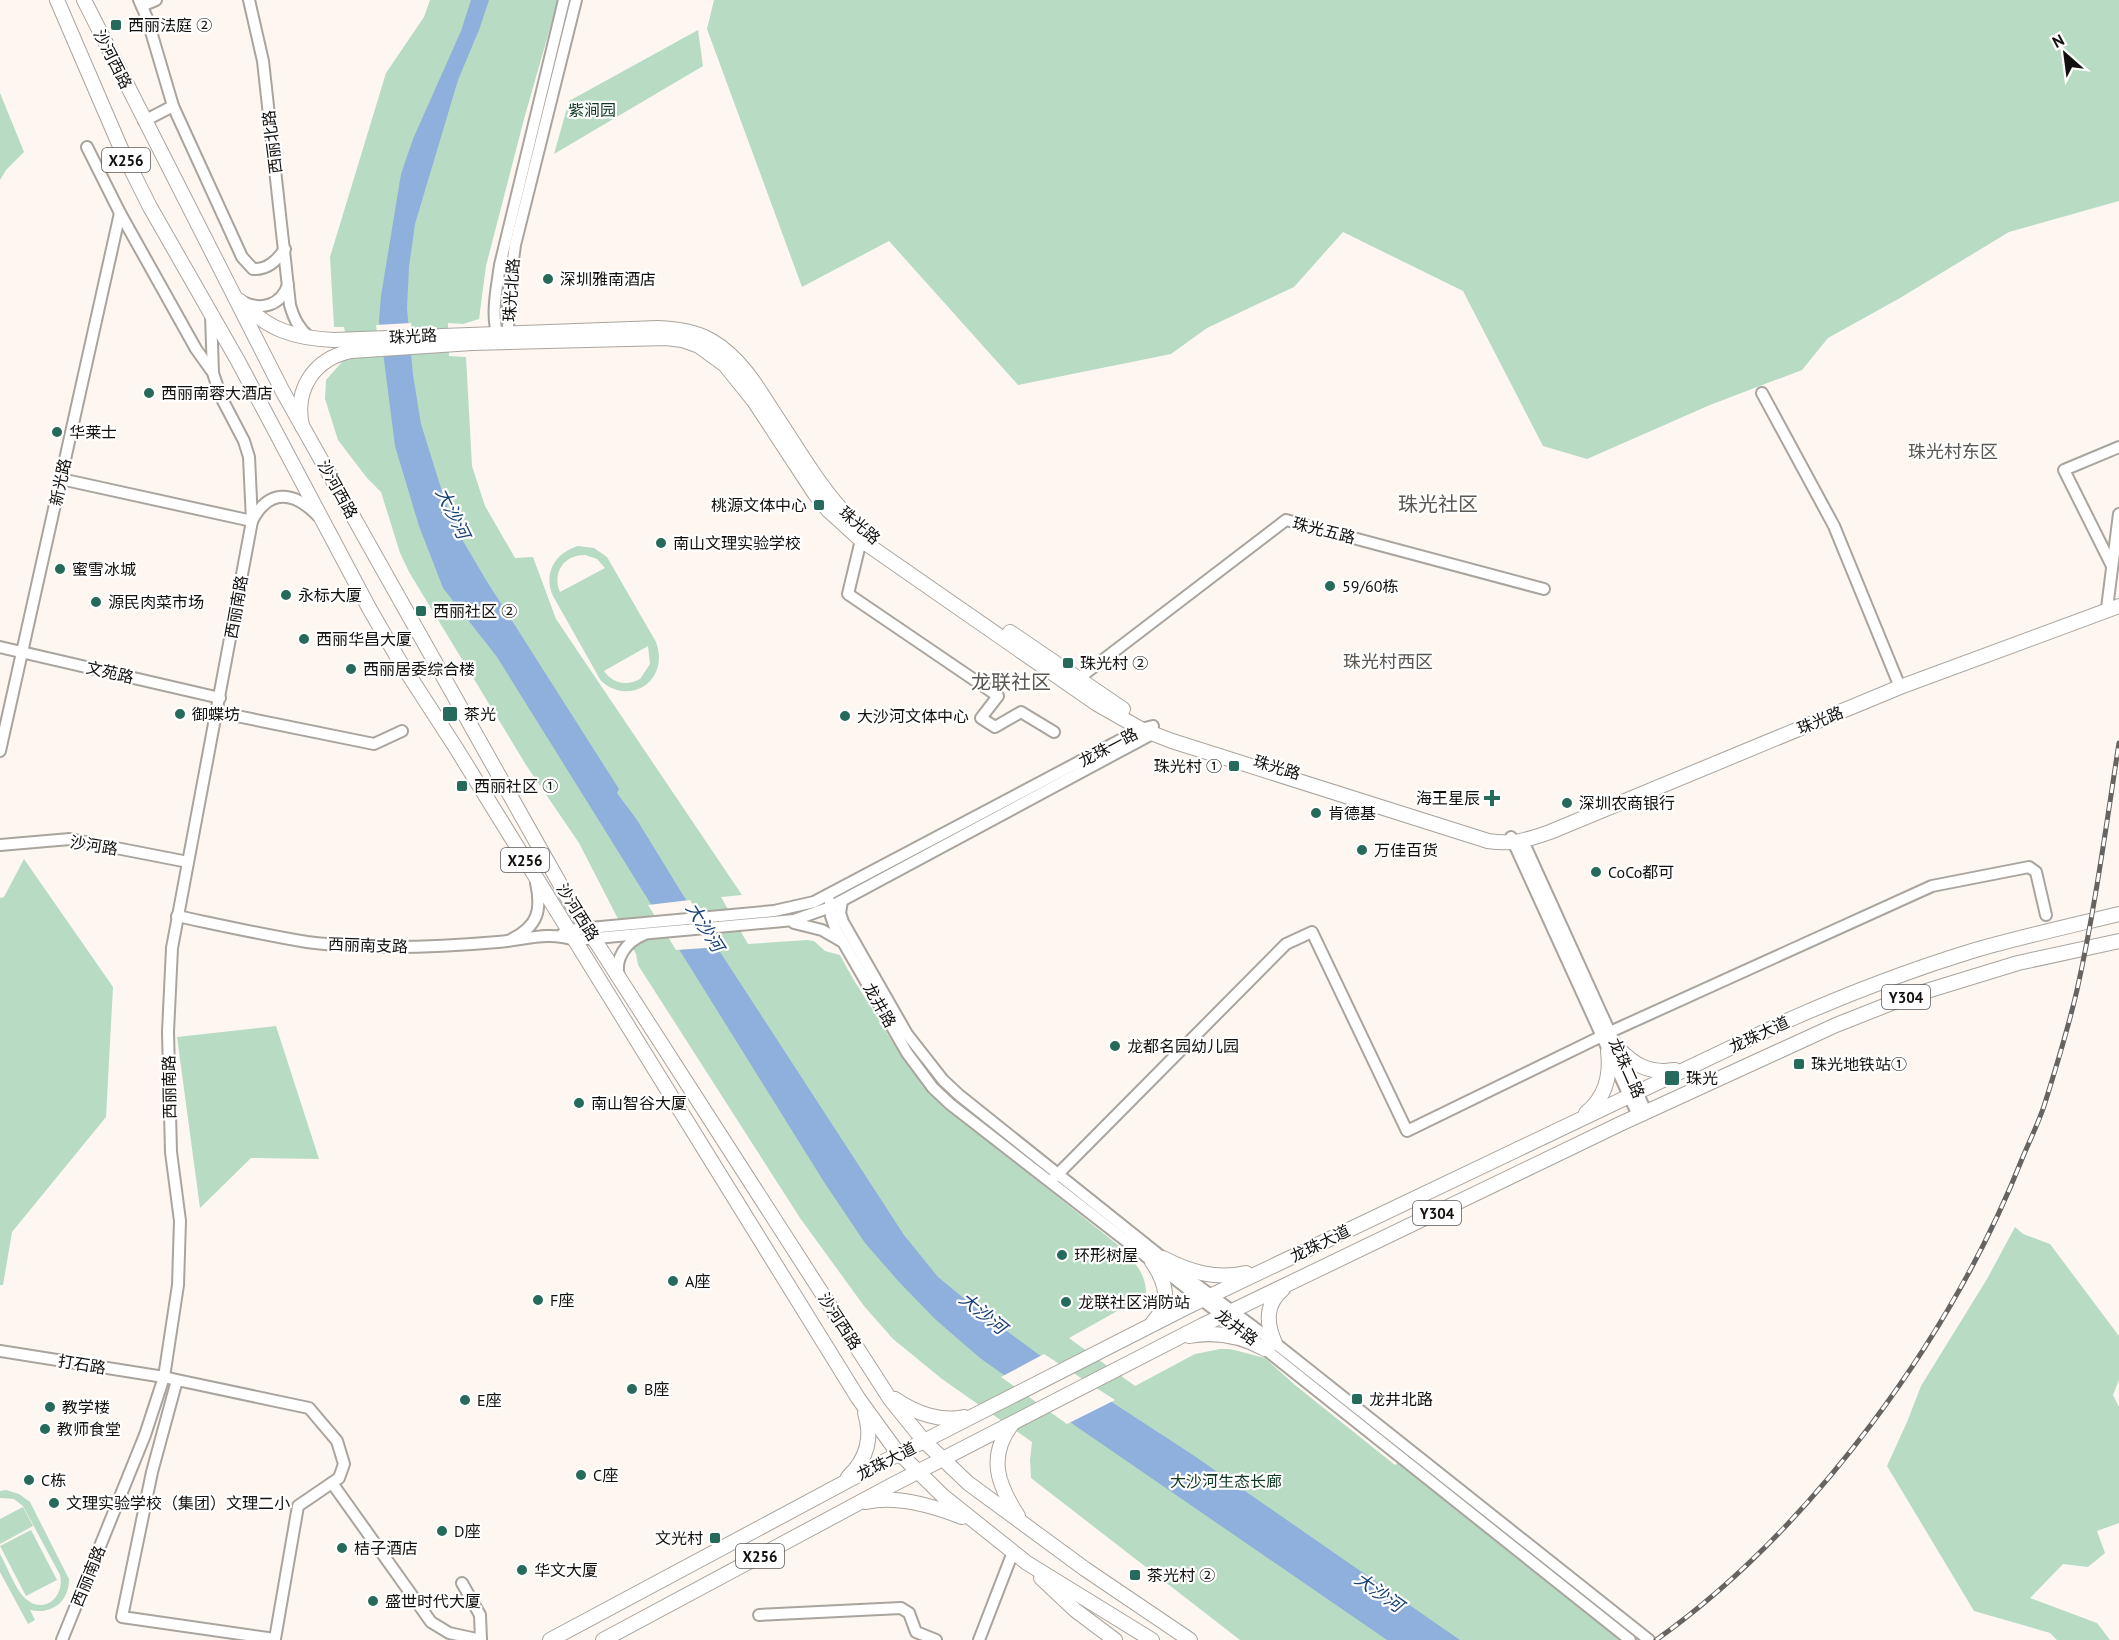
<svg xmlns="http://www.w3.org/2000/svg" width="2119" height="1640" viewBox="0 0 2119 1640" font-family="'PT Sans','Noto Sans SC',sans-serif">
<rect width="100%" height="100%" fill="#fef7f1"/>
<g fill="#b7dbc3" fill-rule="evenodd">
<path d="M430,0H558L524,119L486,266L479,319L463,324L448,323L449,356L466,357L472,466L485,506L515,558L533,557L556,619L742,895L721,897L748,944L807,940L814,941L825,951L840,955C849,973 860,990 871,1007C895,1047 915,1078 949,1110L1118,1245C1132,1259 1146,1272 1146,1293L1139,1299L1069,1338L1135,1386L1195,1354L1220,1349H1230L1265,1358L1295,1385L1395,1465L1401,1461L1625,1640H1240L1031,1478L1030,1460L1032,1442L942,1379L893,1339L864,1306L800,1218L638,965L636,954L579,843L526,765L409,572L400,553L381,492L367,478L338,440L325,399L326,380L349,354L344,327H334L330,257L386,73L424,17Z"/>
<polygon points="714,0 2119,0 2119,201 2009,232 1900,298 1828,338 1802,370 1710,405 1587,459 1543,446 1463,291 1343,232 1294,287 1207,328 1171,354 1018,385 889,241 802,287 707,29"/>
<polygon points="698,30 703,66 554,154 569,101"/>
<polygon points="0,93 24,152 6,170 0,180"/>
<path d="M578,546L594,548L607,557L656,642C670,680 631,707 601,681L553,596C543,573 555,553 578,546ZM585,555L597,559L605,568L560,592C552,572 564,555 585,555ZM648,646L650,664L640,679C627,686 613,684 604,671Z"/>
<polygon points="24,859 113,987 106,1117 12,1232 3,1285 0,1285 0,898 4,897"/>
<polygon points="276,1026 319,1159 251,1158 200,1208 177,1037"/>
<polygon points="2015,1227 2023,1234 2050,1244 2119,1336 2119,1380 2113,1395 2119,1407 2119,1523 2097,1531 2105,1553 2088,1567 2063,1564 2030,1598 2097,1623 2110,1640 2057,1640 2050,1633 1974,1611 1887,1466 1907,1422 1921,1386 1987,1279"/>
<path d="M6,1490L19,1494L30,1502L69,1579C69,1602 52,1615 30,1610L35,1620L28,1624L0,1572V1554C7,1566 16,1591 26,1599C44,1615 65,1597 60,1575L23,1506L14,1499L0,1498V1491Z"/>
<polygon points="23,1507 33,1526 0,1544 0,1519"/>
<polygon points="31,1530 57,1580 26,1596 0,1546"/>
</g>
<polygon fill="#8fb0dc" points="471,0 489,0 479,30 458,80 415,224 409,267 407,308 413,375 421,424 445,501 463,541 486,580 619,789 617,793 637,820 683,895 904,1235 938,1277 977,1309 1038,1354 1193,1455 1460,1640 1387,1640 1080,1429 980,1358 935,1319 900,1283 865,1243 824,1182 497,657 443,588 419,526 395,446 379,321 381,296 401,174 413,139 461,31"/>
<g fill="#fef7f1">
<polygon points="411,323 414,355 380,354 376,325"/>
<polygon points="690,900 720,947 676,950 648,905"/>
<polygon points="1044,1354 1115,1400 1067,1424 1001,1377"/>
</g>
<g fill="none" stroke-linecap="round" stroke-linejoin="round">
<g stroke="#aaa49e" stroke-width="14">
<g id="minor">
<path d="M139,0L147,18L173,106L242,257L253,269C268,270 277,260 285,249"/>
<path d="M249,0L263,61L290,305C294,319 299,329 310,338"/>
<polyline points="142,6 156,0"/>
<polyline points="144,121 173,106"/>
<polyline points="87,147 120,213 196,349 211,370"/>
<path d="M243,302C262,311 281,305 288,285"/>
<polyline points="505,337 508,332 509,289 515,245 576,0"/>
<path d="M499,339C490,318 497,287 500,265L564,0"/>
<polyline points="1762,393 1834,526 1900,687"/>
<polyline points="61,479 252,521"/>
<path d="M252,521C269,488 294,491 318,516"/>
<polyline points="861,540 848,594 998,696 981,718 995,727 1021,712 1054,732"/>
<polyline points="2112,566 2064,470 2119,447"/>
<polyline points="2107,608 2119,514"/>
<polyline points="0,647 220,698"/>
<polyline points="1078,679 1286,520 1544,589"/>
<polyline points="217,712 374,744 402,731"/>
<polyline points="0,751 120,213"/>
<polyline points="1511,837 1635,1109 1642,1114 1643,1105 1523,841"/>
<polyline points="0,845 70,839 188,862"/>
<polyline points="842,901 840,913 843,922 907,1034 943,1080 959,1095 1188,1278 1275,1343 1649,1640"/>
<polyline points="830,902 831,916 835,928 907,1053 933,1088 950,1104 1265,1349 1630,1640"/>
<path d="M177,916C220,925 264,935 307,942C336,946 365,946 393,947C428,947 463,945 498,942C524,940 549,931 574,940L794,920L828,908L1152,734L1153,726L1141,729L814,902L774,911L568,930L561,935"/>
<polyline points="794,923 822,930 841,941"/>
<path d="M512,939C538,926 542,910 536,883"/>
<path d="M619,977C614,959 626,942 643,935"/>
<polyline points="1610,1032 1932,886 2029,867 2036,872 2046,915"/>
<polyline points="1054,1178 1286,944 1312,932 1407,1131 1602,1036"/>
<polyline points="0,1351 164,1377 177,1380 309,1408 337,1441 344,1464 339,1478 298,1506 275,1639 122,1617 152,1472 177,1380"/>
<polyline points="332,1483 431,1622 449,1633 481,1640"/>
<polyline points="462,1583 480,1615 481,1640"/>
<polyline points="759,1615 901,1608 909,1613 916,1632 936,1640"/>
<polyline points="62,1640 145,1435 164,1377 178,1285 180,1221 171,1152 168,1032 172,948 252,521 249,457 244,441 221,397 213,373 211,315"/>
<polyline points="979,1640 1013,1552"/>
</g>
</g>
<g stroke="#aaa49e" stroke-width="16">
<g id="major">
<polyline points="57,0 122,151 150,207 238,361 369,608 399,660 456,748 858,1398 895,1449 943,1496 1027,1563 1152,1640"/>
<polyline points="84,0 283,392 569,900 890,1399 924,1441 968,1483 1085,1569 1190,1640"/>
<path d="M240,301C269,330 293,338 334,340L658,328C677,329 695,331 712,341C738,356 756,384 772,410C797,447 819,487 850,519"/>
<path d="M302,426C294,389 314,359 351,351L472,343L666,338L682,340L699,346L725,365L754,401L815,494L828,510L861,540L1097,704L1141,729L1172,741L1488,841C1513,845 1527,840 1550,832L1900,687L2119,606"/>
<polyline points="1010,632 1123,709"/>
<path d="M1617,1047C1634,1065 1649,1074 1675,1070"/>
<path d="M1586,1113C1606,1097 1611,1075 1608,1051"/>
<path d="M1163,1258C1190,1272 1216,1280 1246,1273"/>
<path d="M1152,1262C1166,1282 1172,1302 1153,1322"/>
<path d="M1189,1336C1216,1331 1241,1336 1265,1349"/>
<path d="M1275,1343C1266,1323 1265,1304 1283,1289"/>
<path d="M895,1399C915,1413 940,1422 964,1417"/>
<path d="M1012,1424C987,1457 998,1485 1018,1516"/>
<path d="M848,1477C867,1459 873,1438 865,1413"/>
<path d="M866,1502C897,1495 933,1506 962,1517"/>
<polyline points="1041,1578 1075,1610 1115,1640"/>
<path d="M550,1640L879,1464L1185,1308L1791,1019C1850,993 1910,970 1972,951C2020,937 2070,926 2119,914"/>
<polyline points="603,1640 894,1484 1203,1325 1620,1124 1836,1025 1907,997 2018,963 2119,941"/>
</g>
</g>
<use href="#minor" stroke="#fff" stroke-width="10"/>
<use href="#major" stroke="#fff" stroke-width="14"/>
<g stroke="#676360" stroke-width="5">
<path id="rail" d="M1656,1640C1812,1529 1952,1336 2022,1159C2029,1142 2038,1124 2044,1106C2056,1068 2068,1029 2077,990C2095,909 2106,826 2119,743"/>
</g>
<use href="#rail" stroke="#fff" stroke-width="3" stroke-dasharray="9" stroke-linecap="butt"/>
</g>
<g fill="#266a5b" stroke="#fff" stroke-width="2">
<rect x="110" y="19" width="12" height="12" rx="3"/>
<circle cx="548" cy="279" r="6"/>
<circle cx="149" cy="393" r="6"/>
<circle cx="57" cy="432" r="6"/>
<rect x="813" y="499" width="12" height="12" rx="3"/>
<circle cx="661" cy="543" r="6"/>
<circle cx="60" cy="569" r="6"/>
<circle cx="1330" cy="586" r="6"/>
<circle cx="286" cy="595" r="6"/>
<circle cx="96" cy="602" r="6"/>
<rect x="415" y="605" width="12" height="12" rx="3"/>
<circle cx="304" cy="639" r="6"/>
<rect x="1062" y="657" width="12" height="12" rx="3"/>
<circle cx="351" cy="669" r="6"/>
<circle cx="180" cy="714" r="6"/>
<rect x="442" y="706" width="16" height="16" rx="3"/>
<circle cx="845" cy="716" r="6"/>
<rect x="1228" y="760" width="12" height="12" rx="3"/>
<rect x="456" y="780" width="12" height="12" rx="3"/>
<path d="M1489 789h6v6h6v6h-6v6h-6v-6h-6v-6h6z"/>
<circle cx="1567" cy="803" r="6"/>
<circle cx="1316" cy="813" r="6"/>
<circle cx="1362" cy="850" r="6"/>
<circle cx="1596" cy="872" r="6"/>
<circle cx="1115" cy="1046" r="6"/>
<rect x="1793" y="1058" width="12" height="12" rx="3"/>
<rect x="1664" y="1070" width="16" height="16" rx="3"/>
<circle cx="579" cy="1103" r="6"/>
<circle cx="1062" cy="1255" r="6"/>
<circle cx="673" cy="1281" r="6"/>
<circle cx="538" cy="1300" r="6"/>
<circle cx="1066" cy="1302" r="6"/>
<circle cx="632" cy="1389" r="6"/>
<rect x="1351" y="1393" width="12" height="12" rx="3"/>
<circle cx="465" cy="1400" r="6"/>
<circle cx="50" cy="1407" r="6"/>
<circle cx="45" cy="1429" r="6"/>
<circle cx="581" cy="1475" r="6"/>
<circle cx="29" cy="1480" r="6"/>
<circle cx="54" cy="1503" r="6"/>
<circle cx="442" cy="1531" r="6"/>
<rect x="709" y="1532" width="12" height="12" rx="3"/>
<circle cx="342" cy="1548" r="6"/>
<circle cx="522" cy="1570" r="6"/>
<rect x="1129" y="1569" width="12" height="12" rx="3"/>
<circle cx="373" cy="1601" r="6"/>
</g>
<g text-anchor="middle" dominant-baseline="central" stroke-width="4.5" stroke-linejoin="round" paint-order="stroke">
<g fill="#fff" stroke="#5a5857" stroke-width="1.5">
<rect x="102" y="148" width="48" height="24" rx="4.5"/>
<rect x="501" y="848" width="48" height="24" rx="4.5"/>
<rect x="1882" y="985" width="48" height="24" rx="4.5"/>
<rect x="1413" y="1201" width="48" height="24" rx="4.5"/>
<rect x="736" y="1544" width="48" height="24" rx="4.5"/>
</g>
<g font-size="15" font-weight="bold" fill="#13110f">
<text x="126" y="160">X256</text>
<text x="525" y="860">X256</text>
<text x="1906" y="997">Y304</text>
<text x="1437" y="1213">Y304</text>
<text x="760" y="1556">X256</text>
</g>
<g font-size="16" fill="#13110f" stroke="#fff" text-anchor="start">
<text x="128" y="25">西丽法庭 ②</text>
<text x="560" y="279">深圳雅南酒店</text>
<text x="161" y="393">西丽南蓉大酒店</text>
<text x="69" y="432">华莱士</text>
<text x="807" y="505" text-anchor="end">桃源文体中心</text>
<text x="673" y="543">南山文理实验学校</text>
<text x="72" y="569">蜜雪冰城</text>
<text x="1342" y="586">59/60栋</text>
<text x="298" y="595">永标大厦</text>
<text x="108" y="602">源民肉菜市场</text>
<text x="433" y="611">西丽社区 ②</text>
<text x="316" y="639">西丽华昌大厦</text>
<text x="1080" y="663">珠光村 ②</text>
<text x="363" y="669">西丽居委综合楼</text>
<text x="192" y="714">御蝶坊</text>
<text x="464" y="714">茶光</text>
<text x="857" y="716">大沙河文体中心</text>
<text x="1222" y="766" text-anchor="end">珠光村 ①</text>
<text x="474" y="786">西丽社区 ①</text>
<text x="1480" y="798" text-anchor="end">海王星辰</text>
<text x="1579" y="803">深圳农商银行</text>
<text x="1328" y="813">肯德基</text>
<text x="1374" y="850">万佳百货</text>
<text x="1608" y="872">CoCo都可</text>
<text x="1127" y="1046">龙都名园幼儿园</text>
<text x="1811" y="1064">珠光地铁站①</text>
<text x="1686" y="1078">珠光</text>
<text x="591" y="1103">南山智谷大厦</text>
<text x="1074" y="1255">环形树屋</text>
<text x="685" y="1281">A座</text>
<text x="550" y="1300">F座</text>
<text x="1078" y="1302">龙联社区消防站</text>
<text x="644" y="1389">B座</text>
<text x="1369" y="1399">龙井北路</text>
<text x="477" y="1400">E座</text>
<text x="62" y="1407">教学楼</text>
<text x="57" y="1429">教师食堂</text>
<text x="593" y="1475">C座</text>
<text x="41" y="1480">C栋</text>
<text x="66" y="1503">文理实验学校（集团）文理二小</text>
<text x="454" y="1531">D座</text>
<text x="703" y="1538" text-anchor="end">文光村</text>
<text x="354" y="1548">桔子酒店</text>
<text x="534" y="1570">华文大厦</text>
<text x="1147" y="1575">茶光村 ②</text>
<text x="385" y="1601">盛世时代大厦</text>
</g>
<g font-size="16" fill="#13110f" stroke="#fff">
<text transform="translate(113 59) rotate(63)">沙河西路</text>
<text transform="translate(272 142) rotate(-97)">西丽北路</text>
<text transform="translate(511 290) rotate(-86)">珠光北路</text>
<text transform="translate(413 336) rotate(-3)">珠光路</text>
<text transform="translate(60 482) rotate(-78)">新光路</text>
<text transform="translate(338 489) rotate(61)">沙河西路</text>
<text transform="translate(860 525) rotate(41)">珠光路</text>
<text transform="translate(1324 530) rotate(14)">珠光五路</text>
<text transform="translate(236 607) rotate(-80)">西丽南路</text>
<text transform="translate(110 672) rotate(13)">文苑路</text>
<text transform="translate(1820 720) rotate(-22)">珠光路</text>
<text transform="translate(1108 747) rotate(-28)">龙珠一路</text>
<text transform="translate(1277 767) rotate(17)">珠光路</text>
<text transform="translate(94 845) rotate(9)">沙河路</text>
<text transform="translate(578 912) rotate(58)">沙河西路</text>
<text transform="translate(368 945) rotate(2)">西丽南支路</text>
<text transform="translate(880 1005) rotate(60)">龙井路</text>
<text transform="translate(1759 1034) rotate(-25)">龙珠大道</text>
<text transform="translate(1627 1068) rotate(66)">龙珠二路</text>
<text transform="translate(169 1087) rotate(-91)">西丽南路</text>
<text transform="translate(1320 1243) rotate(-26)">龙珠大道</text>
<text transform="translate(840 1321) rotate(57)">沙河西路</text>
<text transform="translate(1237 1327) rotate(37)">龙井路</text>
<text transform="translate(82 1364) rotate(9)">打石路</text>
<text transform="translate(886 1461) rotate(-27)">龙珠大道</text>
<text transform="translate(88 1576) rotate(-68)">西丽南路</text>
</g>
<g font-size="16" fill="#0f3922" stroke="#fff">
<text x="592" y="110">紫涧园</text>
<text x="1226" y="1481">大沙河生态长廊</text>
</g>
<g font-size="18" fill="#5b5651" stroke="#fff">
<text x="1953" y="451">珠光村东区</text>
<text x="1388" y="661">珠光村西区</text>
</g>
<g font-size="18" font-style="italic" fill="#184178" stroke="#fff">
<text transform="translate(453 513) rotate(64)">大沙河</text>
<text transform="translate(705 927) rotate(58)">大沙河</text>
<text transform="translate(983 1313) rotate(39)">大沙河</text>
<text transform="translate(1379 1592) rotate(35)">大沙河</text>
</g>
<g font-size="20" fill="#5b5651" stroke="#fff">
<text x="1438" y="504">珠光社区</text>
<text x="1011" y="682">龙联社区</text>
</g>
</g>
<g transform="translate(2065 54) rotate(332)" stroke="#ffffff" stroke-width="4.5" paint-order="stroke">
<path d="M0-4.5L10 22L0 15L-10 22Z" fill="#13110f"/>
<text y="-9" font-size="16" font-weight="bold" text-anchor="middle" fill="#13110f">N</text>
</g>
</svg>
